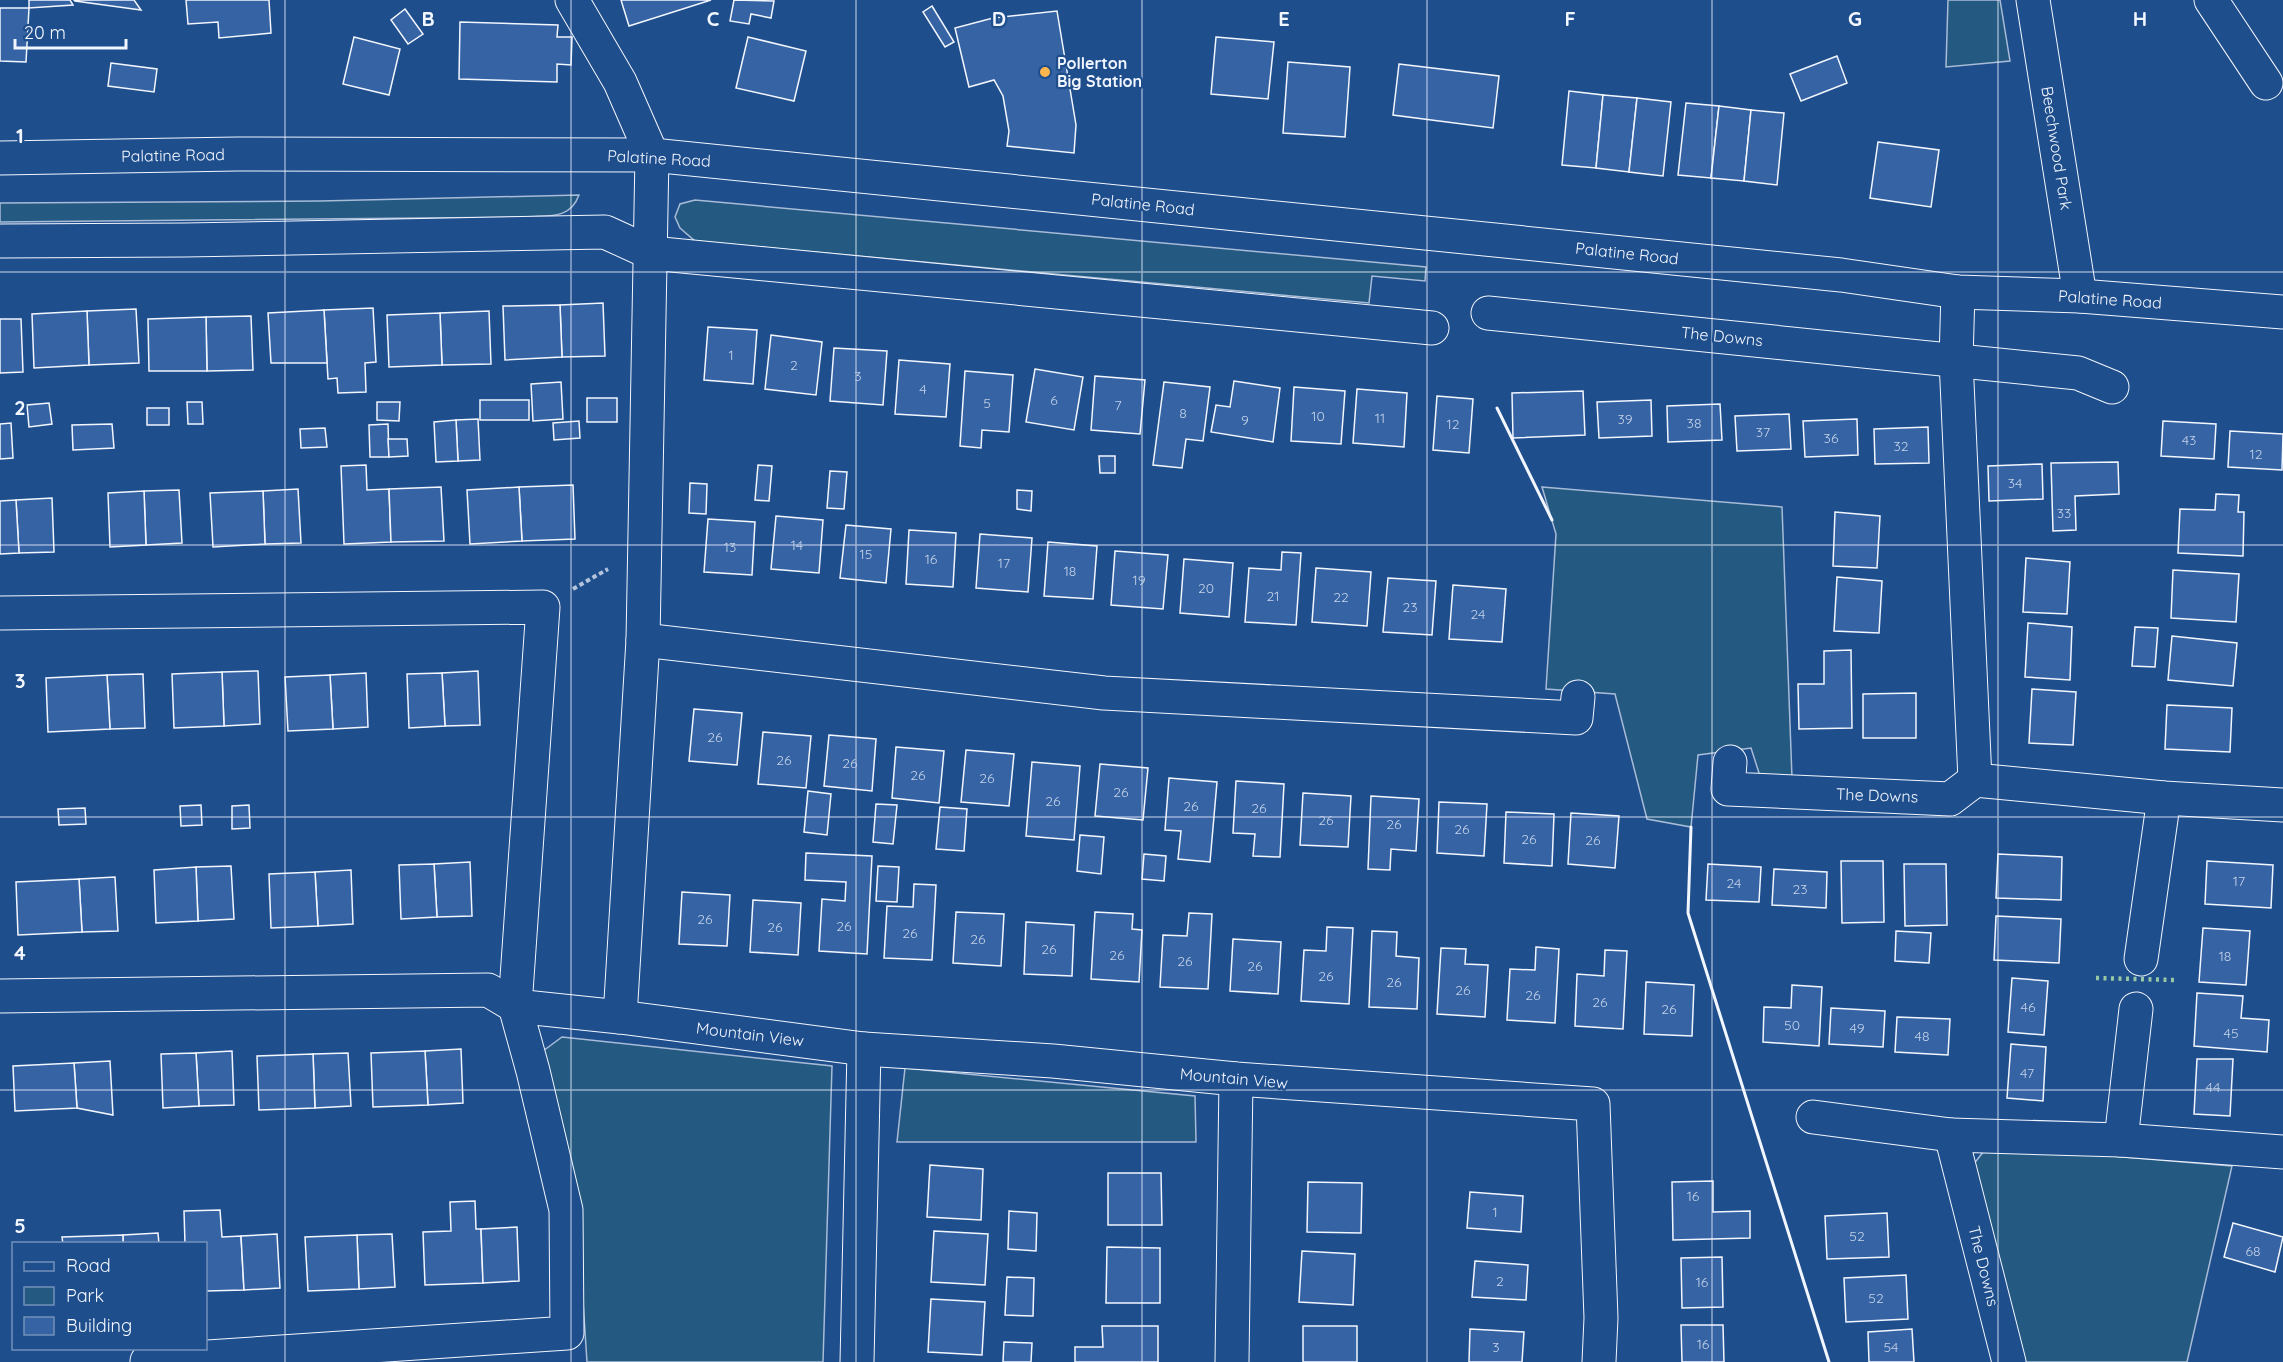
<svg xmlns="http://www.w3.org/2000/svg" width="2283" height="1362" viewBox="0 0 2283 1362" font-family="Quicksand,sans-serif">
<rect width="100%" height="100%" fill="#1f4e8c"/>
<g fill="#245a82" stroke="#a8bbd7" stroke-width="1.5">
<polygon points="1948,0 2000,0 2010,61 1946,67"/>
<path d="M579,195C570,220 548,215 526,217L0,222V203L320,201Z"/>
<polygon points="695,200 1426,267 1425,281 1372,276 1369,303 695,241 680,228 675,217 680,204"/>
<polygon points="1542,487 1782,507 1792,778 1760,776 1751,748 1698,755 1691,827 1647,819 1615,694 1546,689 1556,534"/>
<polygon points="562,1037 832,1066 823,1362 587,1362 577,1209 543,1051"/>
<polygon points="905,1068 1195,1096 1196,1142 897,1142"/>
<polygon points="2000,1147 2232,1166 2187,1362 2022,1362 1969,1170 1984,1151"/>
</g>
<g fill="#3563a3" stroke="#f2f6ff" stroke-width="1.5">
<polygon points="29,0 70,0 73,5 29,8"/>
<polygon points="74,0 134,0 141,10 75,1"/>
<polygon points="186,0 269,0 271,33 219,38 218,22 188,24"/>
<polygon points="621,0 711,0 629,26"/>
<polygon points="734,0 774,1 771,18 751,14 749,24 730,21"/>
<polygon points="932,6 954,42 945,47 923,12"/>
<polygon points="0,8 29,8 26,62 0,61"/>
<polygon points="405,9 423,34 408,44 391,20"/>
<polygon points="1057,11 1076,125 1074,153 1007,146 1009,131 1003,96 994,80 969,87 955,28 993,18"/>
<polygon points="460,22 558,25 557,37 572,37 571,65 557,64 557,82 459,79"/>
<polygon points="354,37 400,49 389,95 343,84"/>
<polygon points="748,37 806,51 794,101 736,88"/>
<polygon points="1216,37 1274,42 1268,99 1211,94"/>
<polygon points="1837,56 1847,83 1801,101 1790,74"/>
<polygon points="1288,62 1350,67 1345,137 1283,133"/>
<polygon points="111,63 157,69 154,92 108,86"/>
<polygon points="1399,64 1499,76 1493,128 1393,115"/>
<polygon points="1569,91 1603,95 1596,168 1562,165"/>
<polygon points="1603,95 1637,98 1629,172 1596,168"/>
<polygon points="1637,98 1671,102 1663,176 1629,172"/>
<polygon points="1686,103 1719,106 1711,178 1678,175"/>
<polygon points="1719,106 1751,110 1744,181 1711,178"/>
<polygon points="1751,110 1784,113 1777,185 1744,181"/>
<polygon points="1878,142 1939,150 1931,207 1870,198"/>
<polygon points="603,303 605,356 562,357 560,305"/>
<polygon points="560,305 562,357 505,360 503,306"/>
<polygon points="373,308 376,362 365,363 366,392 338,393 337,378 328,379 324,310"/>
<polygon points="136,309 139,363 89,365 87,311"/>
<polygon points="324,310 327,363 271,363 268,313"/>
<polygon points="87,311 89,365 34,368 32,314"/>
<polygon points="489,311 491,364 442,365 440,313"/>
<polygon points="440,313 442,365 389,367 387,315"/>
<polygon points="251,316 253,370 207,371 206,317"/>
<polygon points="206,317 207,371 149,371 148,319"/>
<polygon points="0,319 21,319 23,372 0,373"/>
<polygon points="708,327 757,330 753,384 704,380"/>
<polygon points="771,335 822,342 816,395 765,389"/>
<polygon points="834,348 887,351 883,405 830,401"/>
<polygon points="899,360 950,364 946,417 895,414"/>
<polygon points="1035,369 1083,377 1074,430 1026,422"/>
<polygon points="965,371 1013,375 1009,432 982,430 981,448 960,446"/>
<polygon points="1095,376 1145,380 1140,434 1091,430"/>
<polygon points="1234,381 1280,388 1273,442 1211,432 1216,405 1230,407"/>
<polygon points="561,382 563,419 533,421 531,384"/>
<polygon points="1164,382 1210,387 1203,441 1186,439 1182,468 1153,465"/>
<polygon points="1294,387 1345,391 1341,444 1291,441"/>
<polygon points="1357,389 1407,393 1404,447 1353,443"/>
<polygon points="1583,391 1585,435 1513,438 1512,393"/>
<polygon points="1437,396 1473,399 1469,453 1433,450"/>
<rect x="587" y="398" width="30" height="24"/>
<rect x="480" y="400" width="49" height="20"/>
<polygon points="1651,400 1652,436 1599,438 1597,402"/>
<polygon points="187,402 202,402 203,424 188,424"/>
<polygon points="377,402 400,402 399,421 377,420"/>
<polygon points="49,403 52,424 29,427 27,405"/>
<polygon points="1720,404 1722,440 1668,442 1667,406"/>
<rect x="147" y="408" width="22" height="17"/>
<polygon points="1789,414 1791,449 1737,451 1735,416"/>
<polygon points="478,419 480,460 458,461 456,420"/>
<polygon points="1857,419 1858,455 1805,457 1803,421"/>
<polygon points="456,420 458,461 436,462 434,422"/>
<polygon points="579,421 580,438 554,440 553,423"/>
<polygon points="2163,421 2216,424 2214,459 2161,456"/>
<polygon points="11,423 13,458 0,459 0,424"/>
<polygon points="112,424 114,448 73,450 72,425"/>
<polygon points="388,424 389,457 370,457 369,425"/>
<polygon points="1928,427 1929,463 1875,464 1874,429"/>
<polygon points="325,428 327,447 301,448 300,429"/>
<polygon points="2230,431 2283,434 2282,470 2228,467"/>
<polygon points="388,439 407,439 408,456 389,457"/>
<polygon points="1099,456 1115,456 1115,473 1100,473"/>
<polygon points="2118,462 2119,494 2075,496 2076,530 2053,531 2051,463"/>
<polygon points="2042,464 2043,499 1989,501 1988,466"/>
<polygon points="366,465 367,490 389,489 391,542 344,544 341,466"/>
<polygon points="758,465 772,466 769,501 755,500"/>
<polygon points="830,471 847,472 844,509 827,508"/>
<polygon points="690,483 707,484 706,514 689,513"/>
<polygon points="573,485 575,539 522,541 519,487"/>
<polygon points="441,487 444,541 391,542 389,489"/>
<polygon points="519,487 522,541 470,544 467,490"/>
<polygon points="298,489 301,543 265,544 263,491"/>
<polygon points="179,490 182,543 146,545 144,491"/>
<polygon points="1017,490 1032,491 1031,511 1017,509"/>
<polygon points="144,491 146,545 110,547 108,493"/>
<polygon points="263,491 265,544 213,547 210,493"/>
<polygon points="2216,494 2239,495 2238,512 2244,512 2243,556 2178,553 2180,509 2215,510"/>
<polygon points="52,498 54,552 19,553 16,500"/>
<polygon points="16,500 19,553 0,554 0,501"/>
<polygon points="1835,512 1880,516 1877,568 1833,566"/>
<polygon points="776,516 823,520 819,573 771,569"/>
<polygon points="708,519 755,522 752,575 704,572"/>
<polygon points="846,525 891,529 886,583 840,578"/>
<polygon points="909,530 956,533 953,587 906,584"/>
<polygon points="980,534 1032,538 1028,592 976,588"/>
<polygon points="1048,542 1097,546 1093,599 1044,596"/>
<polygon points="1115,551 1168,555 1163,609 1111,605"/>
<polygon points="1282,552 1301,553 1296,625 1245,622 1249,568 1281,570"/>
<polygon points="2026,558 2070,562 2067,614 2023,612"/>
<polygon points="1184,559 1233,563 1229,617 1180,613"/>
<polygon points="1316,568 1371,572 1367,626 1312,622"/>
<polygon points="2173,570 2239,574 2236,622 2171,618"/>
<polygon points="1837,577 1882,581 1879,633 1834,631"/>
<polygon points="1388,578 1436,581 1432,635 1383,632"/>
<polygon points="1453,585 1506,589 1502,642 1449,639"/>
<polygon points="2028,623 2072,627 2070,680 2025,677"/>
<polygon points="2135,627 2158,628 2155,667 2132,666"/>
<polygon points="2172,636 2237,643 2233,686 2168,680"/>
<polygon points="1851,650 1852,728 1799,729 1798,684 1824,684 1824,651"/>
<polygon points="258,671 260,724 224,726 222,672"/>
<polygon points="478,671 480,725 445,726 442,673"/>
<polygon points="222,672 224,726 174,728 172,674"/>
<polygon points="366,673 368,727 333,729 330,675"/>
<polygon points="442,673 445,726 409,728 407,674"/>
<polygon points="143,674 145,728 110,729 107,675"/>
<polygon points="107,675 110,729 48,732 46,678"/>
<polygon points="330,675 333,729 288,731 285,677"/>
<polygon points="2032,689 2076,692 2073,745 2029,743"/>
<polygon points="1916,693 1916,738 1863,738 1863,694"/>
<polygon points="2167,705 2232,708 2230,752 2165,749"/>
<polygon points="694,709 742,713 737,765 689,761"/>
<polygon points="763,732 811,736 806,788 758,784"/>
<polygon points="829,735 876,739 872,791 824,786"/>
<polygon points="896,747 944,751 939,803 892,798"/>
<polygon points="966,750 1014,754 1009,806 961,802"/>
<polygon points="1032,762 1080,766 1074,840 1026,836"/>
<polygon points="1100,764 1148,768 1143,820 1095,816"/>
<polygon points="1169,778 1217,782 1210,862 1178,859 1181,831 1165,830"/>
<polygon points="1236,781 1284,784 1280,857 1253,856 1255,834 1233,833"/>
<polygon points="808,791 831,794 827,835 804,832"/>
<polygon points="1303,793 1351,796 1348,847 1300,845"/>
<polygon points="1371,796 1419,799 1416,851 1391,849 1390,870 1368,869"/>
<polygon points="1439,802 1487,804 1484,856 1437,853"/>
<polygon points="876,804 897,805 893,844 873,842"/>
<polygon points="201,805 202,825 181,826 180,806"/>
<polygon points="249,805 250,828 232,829 232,806"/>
<polygon points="940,807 967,809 964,851 936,849"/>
<polygon points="85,808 86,824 59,825 58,809"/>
<polygon points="1506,812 1554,814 1552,866 1504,863"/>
<polygon points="1571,813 1619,816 1615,868 1568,864"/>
<polygon points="1080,835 1104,837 1101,874 1077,871"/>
<polygon points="806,853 872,856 867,954 819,951 822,899 845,901 846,882 805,880"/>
<polygon points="1144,854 1166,856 1164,881 1142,879"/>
<polygon points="1998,854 2062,857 2061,900 1996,898"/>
<polygon points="1841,861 1883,861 1884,922 1842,923"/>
<polygon points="2207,861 2273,865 2271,908 2205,904"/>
<polygon points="470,862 472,916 437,917 434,864"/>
<polygon points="434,864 437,917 401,919 399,865"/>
<polygon points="1708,864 1761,867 1759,902 1706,900"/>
<polygon points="1904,864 1946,864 1947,925 1905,926"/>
<polygon points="231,866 234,919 198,921 196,867"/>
<polygon points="878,866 899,867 897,902 876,901"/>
<polygon points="196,867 198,921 156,923 154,870"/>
<polygon points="1774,869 1827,872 1826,908 1772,905"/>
<polygon points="351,870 353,924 318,926 315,872"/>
<polygon points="315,872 318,926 271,928 269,874"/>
<polygon points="115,877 118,931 82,932 79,879"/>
<polygon points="79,879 82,932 18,935 16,882"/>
<polygon points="914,884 936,885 932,960 884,958 887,906 913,907"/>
<polygon points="682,892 730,895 727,946 679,944"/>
<polygon points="753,900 801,903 798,955 750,952"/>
<polygon points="956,912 1004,914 1001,966 953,963"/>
<polygon points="1095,912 1133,914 1132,929 1142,930 1139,982 1091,979"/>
<polygon points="1189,913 1212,914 1208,989 1160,987 1163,935 1187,936"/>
<polygon points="1996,916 2061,919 2059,963 1994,960"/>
<polygon points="1026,922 1074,925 1072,976 1024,974"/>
<polygon points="1327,927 1353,928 1349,1004 1301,1001 1304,950 1326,951"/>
<polygon points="2203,928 2250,931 2246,985 2199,982"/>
<polygon points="1372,931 1397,932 1396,956 1419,958 1417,1009 1369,1007"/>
<polygon points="1896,931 1931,933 1929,963 1895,961"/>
<polygon points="1233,939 1281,942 1278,994 1230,991"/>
<polygon points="1536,947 1559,949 1555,1023 1507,1020 1510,969 1535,970"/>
<polygon points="1441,948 1466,949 1465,964 1488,965 1485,1017 1437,1014"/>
<polygon points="1605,950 1627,951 1623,1029 1575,1026 1577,974 1604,976"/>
<polygon points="2012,978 2048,981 2044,1035 2008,1032"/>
<polygon points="1646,982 1694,985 1692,1036 1644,1034"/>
<polygon points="1792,985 1822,987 1819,1046 1763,1042 1764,1007 1791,1008"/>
<polygon points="2197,993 2243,996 2241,1018 2269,1020 2267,1052 2194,1046"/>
<polygon points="1831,1008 1885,1011 1883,1047 1829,1044"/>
<polygon points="1897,1017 1950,1019 1948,1055 1895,1052"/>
<polygon points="2011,1044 2046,1047 2043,1101 2007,1098"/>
<polygon points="461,1049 463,1103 428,1105 425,1051"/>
<polygon points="232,1051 234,1105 199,1106 196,1053"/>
<polygon points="425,1051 428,1105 373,1107 371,1053"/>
<polygon points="196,1053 199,1106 163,1108 161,1054"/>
<polygon points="348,1053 351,1106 315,1108 313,1054"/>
<polygon points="313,1054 315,1108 259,1110 257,1056"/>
<polygon points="2197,1059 2233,1059 2230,1116 2194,1114"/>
<polygon points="110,1061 113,1115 77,1108 74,1063"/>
<polygon points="74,1063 77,1108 15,1111 13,1066"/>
<polygon points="930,1165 983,1169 981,1220 927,1217"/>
<polygon points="1108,1173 1161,1173 1162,1225 1108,1225"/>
<polygon points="1713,1181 1713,1212 1750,1211 1750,1238 1673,1240 1672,1182"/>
<polygon points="1308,1182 1362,1183 1361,1233 1307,1232"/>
<polygon points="1470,1192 1523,1196 1521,1232 1467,1228"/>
<polygon points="475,1201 476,1229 481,1229 483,1283 425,1285 423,1232 451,1231 450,1202"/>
<polygon points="220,1210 222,1237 241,1236 244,1290 206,1291 206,1244 185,1244 184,1211"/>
<polygon points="1009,1211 1037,1213 1036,1251 1008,1249"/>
<polygon points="1887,1213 1889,1257 1827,1259 1825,1216"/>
<polygon points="2233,1223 2283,1237 2275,1272 2224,1257"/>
<polygon points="517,1227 519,1281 483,1283 481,1229"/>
<polygon points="934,1231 988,1234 985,1285 931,1282"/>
<polygon points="158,1233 159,1244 123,1244 123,1235"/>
<polygon points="277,1234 280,1288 244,1290 241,1236"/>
<polygon points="392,1234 395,1287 359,1289 357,1235"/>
<polygon points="123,1235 123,1244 63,1244 62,1237"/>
<polygon points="357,1235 359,1289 308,1291 305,1237"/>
<polygon points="1107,1247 1160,1248 1160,1303 1106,1303"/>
<polygon points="1302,1251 1355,1254 1353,1305 1299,1302"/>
<polygon points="1722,1257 1723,1307 1682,1308 1681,1258"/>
<polygon points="1475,1261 1528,1265 1526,1300 1472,1297"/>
<polygon points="1906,1275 1908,1319 1846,1322 1844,1278"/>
<polygon points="1007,1277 1034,1278 1033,1316 1005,1315"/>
<polygon points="931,1299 985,1302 982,1355 928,1352"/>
<polygon points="1681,1325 1723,1325 1724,1362 1682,1362"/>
<polygon points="1102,1326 1158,1326 1158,1362 1075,1362 1075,1347 1103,1347"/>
<rect x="1303" y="1326" width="54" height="36"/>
<polygon points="1470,1329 1524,1332 1522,1362 1469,1362"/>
<polygon points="1912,1329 1914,1362 1869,1362 1868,1332"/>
<polygon points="1004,1342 1032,1343 1031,1362 1003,1362"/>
</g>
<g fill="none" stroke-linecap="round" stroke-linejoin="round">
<g stroke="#f2f6ff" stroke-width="35">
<g id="street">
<polyline points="572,0 620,82 652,155 643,640 620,1017"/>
<polyline points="2033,0 2080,296"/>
<polyline points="2211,0 2266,83"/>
<polyline points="0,241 185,240 605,232 651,253 1432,328"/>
<polyline points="1958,292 1956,360 1975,780 2164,798 2283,805"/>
<polyline points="1488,313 2078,373 2112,387"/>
<polyline points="0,613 543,607 515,1006 533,1071 566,1210 567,1333 147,1361"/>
<polyline points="643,640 1104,693 1576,718 1578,697"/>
<polyline points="1730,762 1728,789 1950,799 1975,780"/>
<polyline points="2141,959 2164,798"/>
<polyline points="0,996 488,990 515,1006 620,1017 864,1049 1053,1061 1236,1079 1593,1104 1601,1318 1599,1362"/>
<polyline points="1813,1117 1951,1135 2121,1140 2283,1152"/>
<polyline points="1951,1135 2009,1362"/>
<polyline points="2121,1140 2136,1009"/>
<polyline points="857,1362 864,1049"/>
<polyline points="1232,1362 1236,1079"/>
</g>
</g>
<g stroke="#f2f6ff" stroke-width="35">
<polyline id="secondary" points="0,158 237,154 652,155 1841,275 1958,292 2080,296 2283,312"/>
</g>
<polyline stroke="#b3c4dc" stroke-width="4" stroke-dasharray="4.5 3" stroke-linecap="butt" points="573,589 608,569"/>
<use href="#street" stroke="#1f4e8c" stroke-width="33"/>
<use href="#secondary" stroke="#1f4e8c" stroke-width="33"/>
<polyline stroke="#97c8a6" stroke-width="4.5" stroke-dasharray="3 4.5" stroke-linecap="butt" points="2096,978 2174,980"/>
<g stroke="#f2f6ff" stroke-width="3">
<polyline points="1497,408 1552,520"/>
<polyline points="1691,827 1688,913 1829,1362"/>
</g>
</g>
<path fill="none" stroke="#f2f6ff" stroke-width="1.5" stroke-opacity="0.55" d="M285,0V1362M571,0V1362M856,0V1362M1142,0V1362M1427,0V1362M1712,0V1362M1998,0V1362M0,272H2283M0,545H2283M0,817H2283M0,1090H2283"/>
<circle fill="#ffb74d" stroke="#1f4e8c" stroke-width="2" cx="1045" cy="72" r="6"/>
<g text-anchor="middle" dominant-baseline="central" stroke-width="4.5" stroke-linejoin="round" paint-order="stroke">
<g font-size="14" fill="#c3d1e8">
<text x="731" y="355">1</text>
<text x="794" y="365">2</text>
<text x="858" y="376">3</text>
<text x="923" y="389">4</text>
<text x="1054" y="400">6</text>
<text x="987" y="403">5</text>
<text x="1118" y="405">7</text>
<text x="1183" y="413">8</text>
<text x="1318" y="416">10</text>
<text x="1380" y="418">11</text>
<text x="1625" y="419">39</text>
<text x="1245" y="420">9</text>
<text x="1694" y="423">38</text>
<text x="1453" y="424">12</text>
<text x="1763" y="432">37</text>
<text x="1831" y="438">36</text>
<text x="2189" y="440">43</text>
<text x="1901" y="446">32</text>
<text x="2256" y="454">12</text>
<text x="2015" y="483">34</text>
<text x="2064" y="513">33</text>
<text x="797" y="545">14</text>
<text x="730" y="547">13</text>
<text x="866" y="554">15</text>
<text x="931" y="559">16</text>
<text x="1004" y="563">17</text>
<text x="1070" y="571">18</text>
<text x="1139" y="580">19</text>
<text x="1206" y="588">20</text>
<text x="1273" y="596">21</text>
<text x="1341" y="597">22</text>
<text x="1410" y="607">23</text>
<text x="1478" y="614">24</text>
<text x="715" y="737">26</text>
<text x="784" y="760">26</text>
<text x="850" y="763">26</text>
<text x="918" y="775">26</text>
<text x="987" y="778">26</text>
<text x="1121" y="792">26</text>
<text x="1053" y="801">26</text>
<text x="1191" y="806">26</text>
<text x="1259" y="808">26</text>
<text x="1326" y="820">26</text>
<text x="1394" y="824">26</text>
<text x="1462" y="829">26</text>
<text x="1529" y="839">26</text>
<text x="1593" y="840">26</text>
<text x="2239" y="881">17</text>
<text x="1734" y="883">24</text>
<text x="1800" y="889">23</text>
<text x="705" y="919">26</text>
<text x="844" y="926">26</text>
<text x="775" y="927">26</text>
<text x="910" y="933">26</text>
<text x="978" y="939">26</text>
<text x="1049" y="949">26</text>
<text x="1117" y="955">26</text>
<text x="2225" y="956">18</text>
<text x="1185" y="961">26</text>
<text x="1255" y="966">26</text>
<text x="1326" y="976">26</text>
<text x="1394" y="982">26</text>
<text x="1463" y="990">26</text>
<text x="1533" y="995">26</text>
<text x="1600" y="1002">26</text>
<text x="2028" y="1007">46</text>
<text x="1669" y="1009">26</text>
<text x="1792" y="1025">50</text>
<text x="1857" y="1028">49</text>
<text x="2231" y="1033">45</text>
<text x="1922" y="1036">48</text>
<text x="2027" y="1073">47</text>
<text x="2213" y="1087">44</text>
<text x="1693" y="1196">16</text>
<text x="1495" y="1212">1</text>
<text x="1857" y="1236">52</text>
<text x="2253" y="1251">68</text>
<text x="1500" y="1281">2</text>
<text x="1702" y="1282">16</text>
<text x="1876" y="1298">52</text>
<text x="1703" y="1344">16</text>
<text x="1496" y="1347">3</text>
<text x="1891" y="1347">54</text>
</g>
<g font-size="16" font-weight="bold" fill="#f2f6ff" stroke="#1f4e8c" text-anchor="start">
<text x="1057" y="63">Pollerton<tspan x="1057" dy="18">Big Station</tspan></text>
</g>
<g font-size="16" fill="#f2f6ff" stroke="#1f4e8c">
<text transform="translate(2057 148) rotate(81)">Beechwood Park</text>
<text transform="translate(173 155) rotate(-1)">Palatine Road</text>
<text transform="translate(659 158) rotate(3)">Palatine Road</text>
<text transform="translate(1143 204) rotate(6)">Palatine Road</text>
<text transform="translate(1627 253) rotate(6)">Palatine Road</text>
<text transform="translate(2110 299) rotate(4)">Palatine Road</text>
<text transform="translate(1722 336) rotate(6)">The Downs</text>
<text transform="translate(1877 795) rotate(2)">The Downs</text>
<text transform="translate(750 1034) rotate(7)">Mountain View</text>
<text transform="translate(1234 1078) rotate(5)">Mountain View</text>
<text transform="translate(1984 1266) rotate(76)">The Downs</text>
</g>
</g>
<g font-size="20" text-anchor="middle" font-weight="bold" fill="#f2f6ff" stroke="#1f4e8c" stroke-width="4.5" stroke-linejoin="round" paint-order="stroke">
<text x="428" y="26">B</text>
<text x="713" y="26">C</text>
<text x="999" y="26">D</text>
<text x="1284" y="26">E</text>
<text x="1570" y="26">F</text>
<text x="1855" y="26">G</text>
<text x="2140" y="26">H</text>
<text x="20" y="143">1</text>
<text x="20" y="415">2</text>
<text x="20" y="688">3</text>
<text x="20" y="960">4</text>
<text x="20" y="1233">5</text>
</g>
<rect x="12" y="1242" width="195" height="108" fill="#1f4e8c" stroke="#7391ba" stroke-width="1.5"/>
<rect x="24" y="1262" width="30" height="9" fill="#1f4e8c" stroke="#7391ba" stroke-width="1.5"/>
<text x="66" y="1272" font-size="18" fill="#f2f6ff">Road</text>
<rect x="24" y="1287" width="30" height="18" fill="#245a82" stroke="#7391ba" stroke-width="1.5"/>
<text x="66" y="1302" font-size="18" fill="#f2f6ff">Park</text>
<rect x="24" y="1317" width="30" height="18" fill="#3563a3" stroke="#7391ba" stroke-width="1.5"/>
<text x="66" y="1332" font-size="18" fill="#f2f6ff">Building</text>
<path d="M15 39v9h111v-9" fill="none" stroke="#f2f6ff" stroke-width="3"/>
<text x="24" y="39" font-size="18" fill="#f2f6ff" stroke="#1f4e8c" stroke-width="4.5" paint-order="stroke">20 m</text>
</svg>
